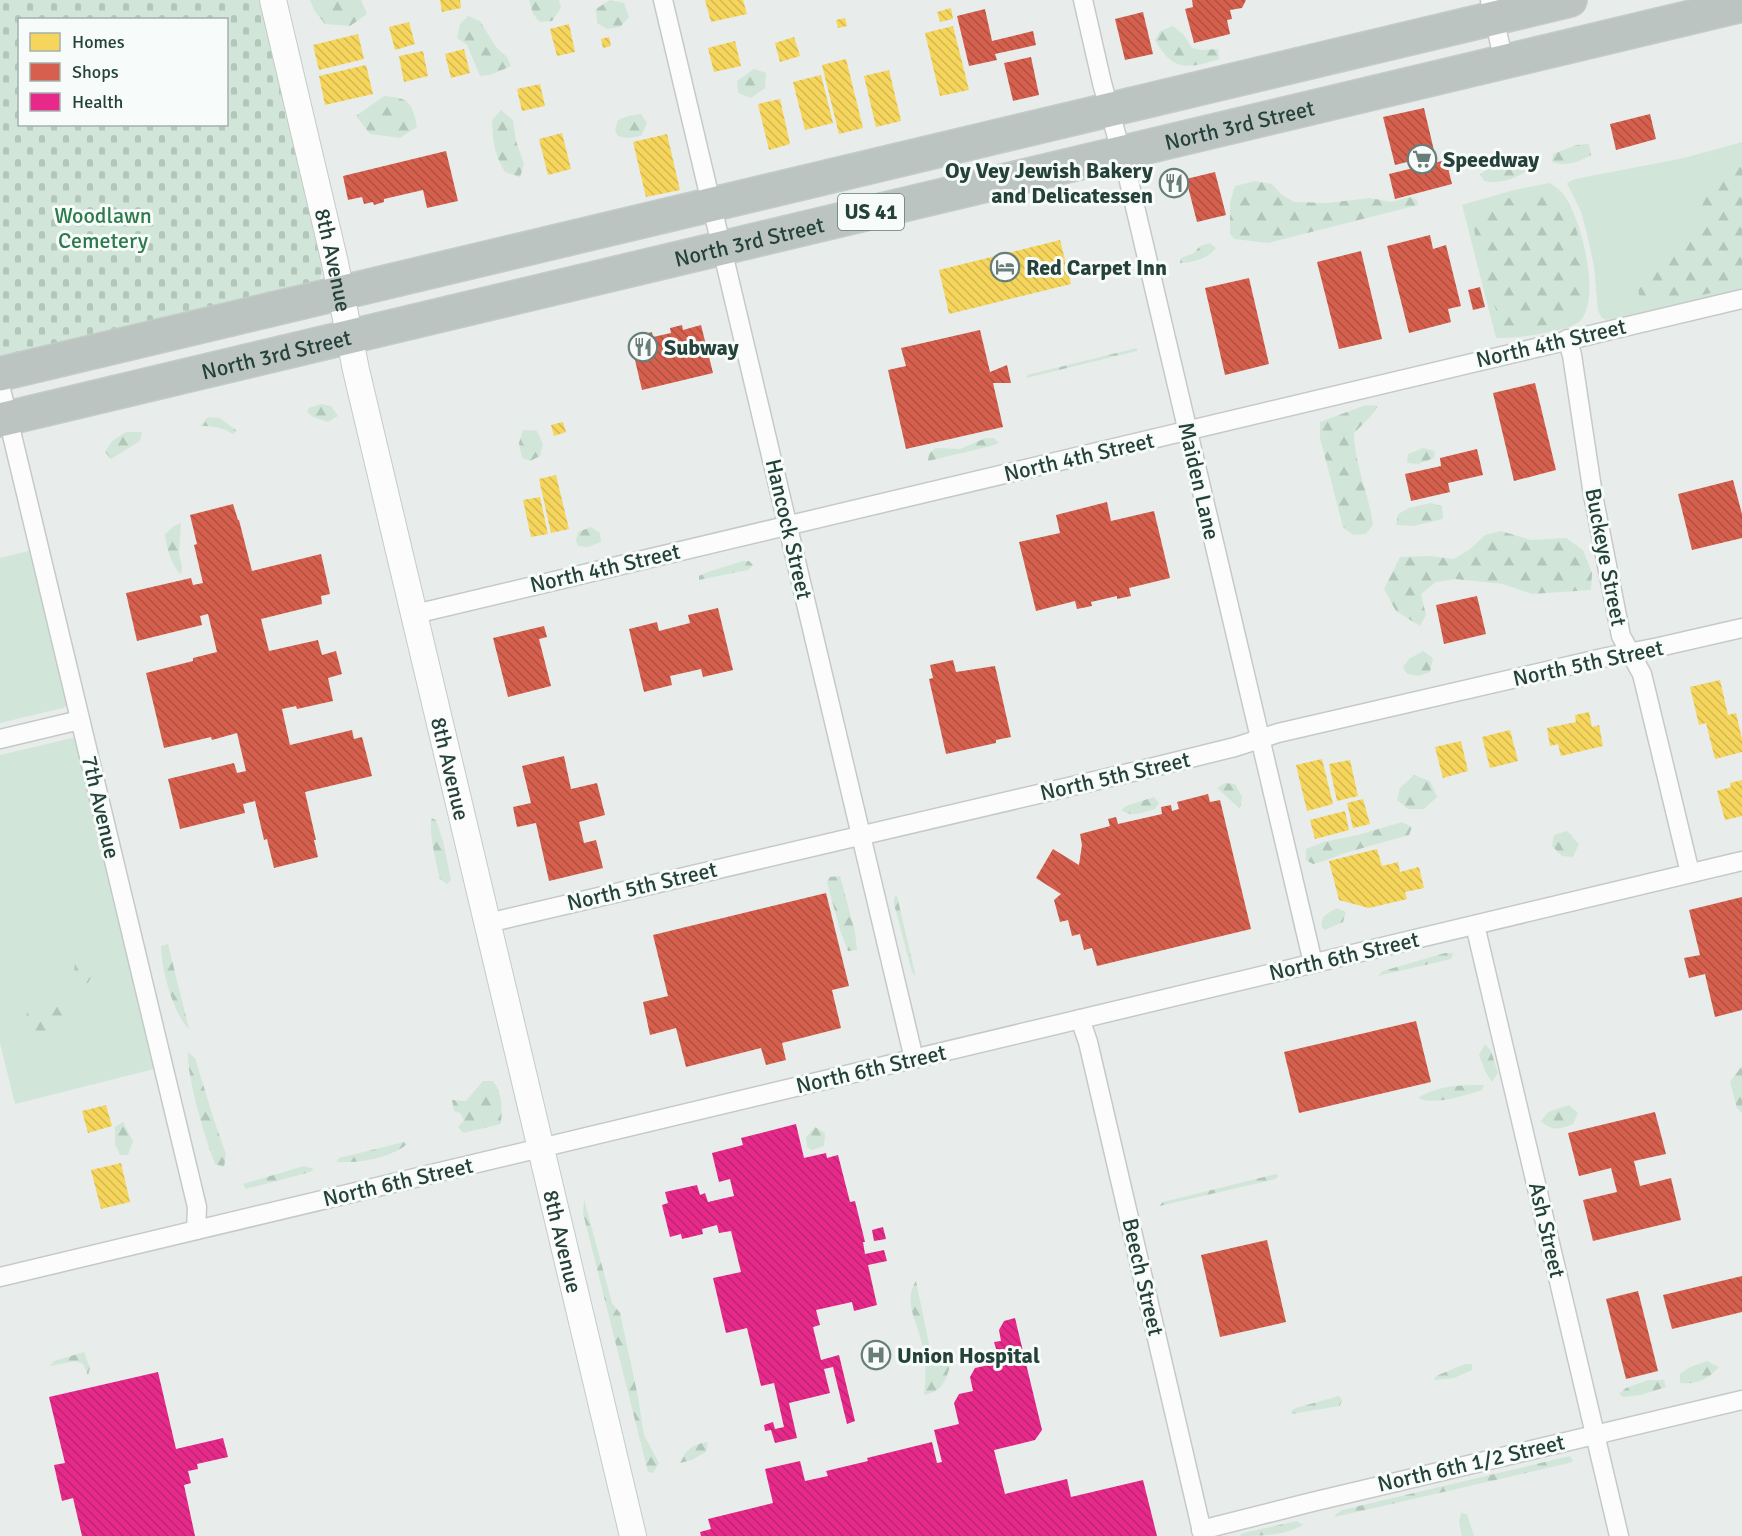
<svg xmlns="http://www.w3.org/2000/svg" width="1742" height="1536" viewBox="0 0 1742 1536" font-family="Signika,sans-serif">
<defs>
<pattern id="forest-firs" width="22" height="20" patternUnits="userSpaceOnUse" patternTransform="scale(1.5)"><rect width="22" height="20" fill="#d1e6d8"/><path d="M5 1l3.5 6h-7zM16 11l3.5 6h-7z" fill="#b3c6ba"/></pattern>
<pattern id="cemetery-stones" width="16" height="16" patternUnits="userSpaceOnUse" patternTransform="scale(1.5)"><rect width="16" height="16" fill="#d1e6d8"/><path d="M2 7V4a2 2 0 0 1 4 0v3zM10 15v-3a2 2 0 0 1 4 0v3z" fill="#b3c6ba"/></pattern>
<pattern id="homes-back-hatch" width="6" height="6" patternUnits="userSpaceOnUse" patternTransform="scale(1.5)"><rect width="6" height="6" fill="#f6d55c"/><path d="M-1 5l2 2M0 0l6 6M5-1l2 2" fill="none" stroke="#d3b851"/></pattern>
<pattern id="shops-back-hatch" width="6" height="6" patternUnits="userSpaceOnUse" patternTransform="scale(1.5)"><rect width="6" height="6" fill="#d6604d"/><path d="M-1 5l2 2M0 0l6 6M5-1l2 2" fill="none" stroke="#ad5141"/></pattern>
<pattern id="health-back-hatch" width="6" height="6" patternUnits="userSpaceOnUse" patternTransform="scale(1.5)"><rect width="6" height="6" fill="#e7298a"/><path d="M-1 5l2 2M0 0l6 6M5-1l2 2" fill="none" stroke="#bb2572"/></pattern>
</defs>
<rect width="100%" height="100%" fill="#e8edeb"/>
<g fill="#d1e6d8">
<polygon points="1742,142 1742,291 1606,320 1602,318 1598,311 1594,266 1587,234 1581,212 1567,183 1575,179 1684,158"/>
<path d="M1550,183C1555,186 1560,190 1564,195C1581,218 1602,299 1580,321C1569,332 1512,339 1496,338L1462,205L1514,190Z"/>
<polygon points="32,550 67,699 66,706 63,708 0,723 0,558"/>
<polygon points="72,738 75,739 78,748 154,1069 15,1104 0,1043 0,755"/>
</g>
<g fill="url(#forest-firs)">
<polygon points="310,0 361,0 367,14 350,26 325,24 314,10"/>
<polygon points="529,0 559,0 561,8 552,21 540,22 533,14"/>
<polygon points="610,0 624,3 629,17 620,27 607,29 597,23 596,9"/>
<polygon points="468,16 480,21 496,47 507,57 511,66 490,75 480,76 467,45 457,38 460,24"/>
<path d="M1173,26L1184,35L1192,48L1201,50L1218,49L1219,59C1188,69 1173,72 1155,40L1160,31Z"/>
<polygon points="754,69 766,73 765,88 751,98 738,93 737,81"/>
<path d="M384,96C409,98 412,102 417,127L400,138L370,134L356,116Z"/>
<path d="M501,110L513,120L516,141L524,164L520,177L505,172C494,153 493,142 492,120Z"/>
<polygon points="641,114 647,123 641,136 627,138 618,136 615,131 618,120 628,116"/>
<path d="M1589,144L1591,155C1578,162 1568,167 1552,162L1553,154L1576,145Z"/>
<path d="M1518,157L1531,158L1535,166C1519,176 1504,185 1484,181L1480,174L1495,165Z"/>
<polygon points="1742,157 1742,286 1662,304 1639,295 1636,273 1669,249 1686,243 1698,230 1703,201 1721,170"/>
<polygon points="1255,181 1272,184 1282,195 1294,202 1327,203 1370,198 1391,202 1410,197 1417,200 1418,205 1268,243 1235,239 1230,234 1230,202 1235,186"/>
<path d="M1544,189C1579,194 1584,269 1588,298C1555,331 1548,326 1504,326C1489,301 1476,245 1472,215L1486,204Z"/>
<path d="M1210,243L1216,248C1208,259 1194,262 1180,263L1181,258L1194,253L1200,246Z"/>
<polygon points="1137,348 1137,351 1026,378 1027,375"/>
<polygon points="321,404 331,406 338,416 328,422 313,417 307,412 309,408"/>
<path d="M1366,405L1378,406L1370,417L1354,433C1354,464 1369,494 1373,525L1366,534L1353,535L1343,527L1320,438V422Z"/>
<path d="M208,417L220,418L237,431L233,434C222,427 212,426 200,426Z"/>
<polygon points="523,430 537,431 543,444 540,456 530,461 522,458 519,443"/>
<polygon points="126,432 142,432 140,441 111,459 105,452 112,441"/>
<polygon points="986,438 994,438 999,443 991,446 928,461 929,453 936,448 960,449"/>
<polygon points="1423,448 1435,451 1434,458 1418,464 1407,463 1408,454"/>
<polygon points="1431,503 1442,506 1443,519 1413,526 1396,525 1398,514 1409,508"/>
<path d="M181,523L179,553L182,567L181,575C170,562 167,550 165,534L174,526Z"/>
<polygon points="591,527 600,533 601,542 588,547 578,546 576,541 578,532"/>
<polygon points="1501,531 1531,540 1566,538 1583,550 1592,573 1591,590 1532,594 1503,584 1455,579 1436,582 1421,594 1426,615 1420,626 1396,611 1384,589 1400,557 1430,556 1454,559 1470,549 1485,535"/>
<polygon points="743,561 749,561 753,565 748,570 699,580 699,576 708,572"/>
<polygon points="1423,651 1433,658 1430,672 1419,676 1407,674 1403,667 1409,659"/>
<polygon points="1414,775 1430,781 1437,797 1424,809 1408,809 1397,800 1400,788"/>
<polygon points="1225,783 1235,784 1242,797 1240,809 1217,788"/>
<path d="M1154,797L1159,803L1155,809C1144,812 1131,818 1121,810L1126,806Z"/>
<path d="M431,818L436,820L443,841L451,880L447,884L440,879C435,858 430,839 431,818Z"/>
<polygon points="1402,822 1412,827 1409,835 1345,853 1324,861 1313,864 1306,860 1306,849 1324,842 1358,835"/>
<polygon points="1567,831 1579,844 1573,857 1562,856 1552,846 1554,835"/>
<polygon points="840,876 855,932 857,950 848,951 840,930 827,882 830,877"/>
<polygon points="897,896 915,973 915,976 912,972 894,904 894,897"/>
<path d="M1337,908L1346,912L1343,922L1325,930L1322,927C1320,915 1329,913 1337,908Z"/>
<path d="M168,944L189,1029C173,1014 161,968 161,946Z"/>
<polygon points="1445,953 1453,953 1451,959 1378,976 1383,971"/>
<polygon points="87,958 94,972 88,983 78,984 74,974 75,962"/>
<polygon points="51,1002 65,1009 66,1020 49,1031 30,1033 24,1023 29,1008"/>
<polygon points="1485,1044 1491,1051 1498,1073 1492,1082 1485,1071 1479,1055"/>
<path d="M188,1052L195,1058L214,1120L226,1154L224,1167L215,1164C205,1138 187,1079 188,1052Z"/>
<polygon points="1742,1066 1742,1113 1737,1108 1730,1082"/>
<path d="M483,1081H493C503,1093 502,1109 501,1124L463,1133L458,1127L464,1120L460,1113L454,1111L452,1100L466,1101Z"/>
<path d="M1484,1085L1482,1090C1466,1095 1434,1106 1418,1098C1439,1085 1460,1085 1484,1085Z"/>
<path d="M1569,1105L1578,1113L1573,1124C1560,1129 1552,1132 1541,1121L1548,1112Z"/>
<polygon points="123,1122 133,1141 128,1155 120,1155 115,1144 115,1127"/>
<polygon points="815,1127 825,1133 824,1146 812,1150 807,1147 806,1137"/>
<path d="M404,1142L407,1144C389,1159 358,1163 336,1162L339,1158Z"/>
<polygon points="304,1166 314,1169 310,1172 246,1189 243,1184"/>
<polygon points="1276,1174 1278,1175 1277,1178 1272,1180 1159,1206 1163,1202"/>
<polygon points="584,1199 612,1303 620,1313 638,1397 644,1435 659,1463 653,1473 648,1472 583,1213"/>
<path d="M916,1281L929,1344L936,1365L950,1366C945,1383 942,1391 924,1395C926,1379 926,1363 923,1348C919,1325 902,1302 916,1281Z"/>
<polygon points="84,1352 90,1368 88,1375 83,1364 76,1361 50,1366 54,1361"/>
<path d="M1707,1361L1719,1367C1708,1379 1697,1385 1680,1383V1374L1690,1367Z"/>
<polygon points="1465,1364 1472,1364 1472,1370 1454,1378 1434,1380 1436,1376"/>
<polygon points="1648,1380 1664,1380 1666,1387 1641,1395 1623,1397 1619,1394 1626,1388"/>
<polygon points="1339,1396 1342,1400 1340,1406 1291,1414 1292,1410 1296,1408"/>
<path d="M708,1442L706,1452L692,1460L680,1463C684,1450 695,1443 708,1442Z"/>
<polygon points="1570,1456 1573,1461 1569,1463 1335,1517 1336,1514 1342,1510"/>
<polygon points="1461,1513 1467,1514 1474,1536 1462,1536 1459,1522"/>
<path d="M1297,1521L1303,1525C1284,1536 1260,1536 1239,1536L1243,1533Z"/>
</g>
<path fill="url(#cemetery-stones)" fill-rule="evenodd" d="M0,0H261L325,267L319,281L0,357ZM20,20H226V124H20Z"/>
<g fill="url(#homes-back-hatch)">
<polygon points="440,0 460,0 461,8 442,12"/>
<polygon points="705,0 743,0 747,14 711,22"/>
<polygon points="951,8 953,19 940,22 937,12"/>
<polygon points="845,18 847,26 838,28 836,20"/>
<polygon points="409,22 415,44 395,50 389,27"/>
<polygon points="569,24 575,52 557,56 550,29"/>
<polygon points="953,26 969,90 940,96 925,33"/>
<polygon points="358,34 364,59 319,70 313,45"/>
<polygon points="609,37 611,46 603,48 601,39"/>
<polygon points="794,37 800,56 780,62 775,43"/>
<polygon points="735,41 741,66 714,72 708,48"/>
<polygon points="464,49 470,73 451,78 445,54"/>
<polygon points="423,51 428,76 404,82 399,56"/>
<polygon points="846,59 863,128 839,134 822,65"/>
<polygon points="366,65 373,94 325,105 319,76"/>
<polygon points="889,70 901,121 876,127 864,76"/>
<polygon points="821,75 833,123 805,130 793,82"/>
<polygon points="540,84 545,106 522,111 517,89"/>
<polygon points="780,99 790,144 769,150 758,104"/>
<polygon points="562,133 571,169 548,175 539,139"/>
<polygon points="667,134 680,190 646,197 633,142"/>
<polygon points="1060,240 1071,284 949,314 939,270"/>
<polygon points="563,422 566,432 554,436 551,425"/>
<polygon points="556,475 569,529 551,533 539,479"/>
<polygon points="540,497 548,534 531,537 523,500"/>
<polygon points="1720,680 1728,715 1736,713 1742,739 1742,752 1715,759 1706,723 1699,725 1690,687"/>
<polygon points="1589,712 1592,727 1599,725 1603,746 1561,756 1558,744 1550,746 1547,728 1576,722 1575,715"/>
<polygon points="1510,730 1518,761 1490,768 1482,737"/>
<polygon points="1461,741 1468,771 1443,778 1435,747"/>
<polygon points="1322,759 1333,804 1307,811 1296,765"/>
<polygon points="1350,760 1358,796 1337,801 1329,764"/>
<polygon points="1742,780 1742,816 1725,820 1717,791 1731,787 1730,783"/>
<polygon points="1363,799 1370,824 1353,828 1347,803"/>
<polygon points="1345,811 1349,830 1315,839 1310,820"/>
<polygon points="1377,849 1382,866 1398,862 1400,872 1419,867 1424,888 1405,892 1407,899 1369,908 1339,900 1329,861"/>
<polygon points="106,1105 112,1126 88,1133 82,1111"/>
<polygon points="121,1163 130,1202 101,1209 91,1170"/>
</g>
<g fill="url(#shops-back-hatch)">
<polygon points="1192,0 1246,0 1242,8 1230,10 1232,19 1227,20 1230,34 1194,43 1185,9 1193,7"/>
<polygon points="985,9 992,41 1033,31 1036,45 995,54 997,60 969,66 957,16"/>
<polygon points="1143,12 1153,54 1125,60 1115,19"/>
<polygon points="1031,57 1039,95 1013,101 1004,63"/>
<polygon points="1424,108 1435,155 1395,165 1383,117"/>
<polygon points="1650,114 1656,139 1616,150 1610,124"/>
<polygon points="446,151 458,201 427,208 423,190 384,199 384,202 374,205 373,202 364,204 362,197 348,200 343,176"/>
<polygon points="1446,160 1452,184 1395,199 1389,174"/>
<polygon points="1215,172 1226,215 1197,222 1186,179"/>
<polygon points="1430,235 1433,249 1446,245 1461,306 1448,309 1451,322 1409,333 1387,246"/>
<polygon points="1361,251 1382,339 1339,349 1317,262"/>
<polygon points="1249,278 1269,364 1225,375 1205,288"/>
<polygon points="1480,287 1485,307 1473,310 1468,290"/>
<polygon points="682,325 683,330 701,325 713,373 642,390 631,343 642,340 640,335 652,332 653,337 671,333 670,328"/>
<polygon points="980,330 990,372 1007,365 1011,383 993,383 1003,427 906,449 888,370 906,366 901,348"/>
<polygon points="1535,383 1556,470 1514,481 1493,393"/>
<polygon points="1477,449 1483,475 1448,483 1450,492 1411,501 1405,474 1441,466 1440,458"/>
<polygon points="1733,480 1742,514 1742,538 1692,550 1678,494"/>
<polygon points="1107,502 1111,521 1154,511 1170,578 1129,588 1131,596 1117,599 1117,596 1091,602 1092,606 1077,609 1075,601 1036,611 1019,542 1060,533 1056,515"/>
<polygon points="233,504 238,520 239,520 252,571 321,554 330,594 321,596 322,604 261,619 269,651 318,640 322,655 336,651 342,674 328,678 333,701 297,709 296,706 282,709 290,745 352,730 354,739 362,737 372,776 305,792 316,840 314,840 318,857 274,868 267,839 264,840 255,801 243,804 245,813 180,829 168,779 234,763 237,773 246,771 237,733 212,740 211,737 164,748 146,673 193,661 193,658 217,652 208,614 200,616 202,625 137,641 126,593 191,578 193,585 203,583 194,545 197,544 190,515"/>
<polygon points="1477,596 1486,634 1444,644 1436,605"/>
<polygon points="718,608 733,670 703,677 701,669 670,676 672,685 644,692 629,629 657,622 659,631 690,623 688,615"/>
<polygon points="544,626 547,637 539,639 551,686 508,697 493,638"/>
<polygon points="953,660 956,672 995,666 1011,737 996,740 996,743 946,754 929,679 933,678 930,665"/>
<polygon points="564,756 571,789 597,783 605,815 579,822 584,843 596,840 603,868 549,881 536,823 517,827 513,807 531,803 522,766"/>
<polygon points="1208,794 1210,802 1220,800 1251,929 1097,966 1092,948 1084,950 1080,934 1072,936 1068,920 1060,922 1054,900 1061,894 1036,878 1053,849 1079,865 1082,845 1080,834 1110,826 1108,819 1116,817 1118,824 1162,814 1161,807 1171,805 1172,811 1179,809 1177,802"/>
<polygon points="826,893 849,986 832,990 841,1028 782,1043 786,1060 766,1065 761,1048 686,1067 676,1028 650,1035 643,1002 668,996 653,935"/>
<polygon points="1742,897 1742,1010 1715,1017 1705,974 1689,978 1684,958 1700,955 1689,910"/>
<polygon points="1416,1021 1431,1082 1299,1113 1284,1052"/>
<polygon points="1655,1112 1666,1154 1634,1161 1640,1186 1671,1178 1681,1220 1593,1241 1583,1200 1617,1192 1611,1168 1579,1176 1568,1133"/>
<polygon points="1267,1240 1286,1322 1220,1337 1201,1255"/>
<polygon points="1742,1276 1742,1312 1672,1329 1663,1295"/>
<polygon points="1638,1291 1658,1371 1626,1379 1606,1299"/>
</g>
<g fill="url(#health-back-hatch)">
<polygon points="796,1124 804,1158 826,1153 827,1158 838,1155 850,1202 855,1201 865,1242 863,1242 865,1254 884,1250 887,1261 868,1265 877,1305 854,1311 852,1302 816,1310 820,1325 813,1327 821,1360 839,1355 855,1421 847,1424 833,1367 824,1369 830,1393 789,1403 797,1438 775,1443 771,1430 765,1431 764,1425 773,1422 775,1429 784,1427 774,1383 761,1386 747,1328 726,1333 713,1278 741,1272 731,1231 719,1233 717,1225 702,1229 703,1234 682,1239 681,1234 670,1237 662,1205 668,1203 665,1192 697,1185 700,1195 705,1193 708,1202 734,1196 730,1179 719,1182 712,1153 743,1145 741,1138"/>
<polygon points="883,1227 886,1239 874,1241 872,1230"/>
<polygon points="1015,1318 1042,1430 1035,1440 994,1450 1005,1494 1067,1479 1071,1497 1143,1480 1157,1536 701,1536 700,1532 711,1529 708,1519 773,1503 765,1469 800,1461 805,1481 828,1476 826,1471 868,1461 867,1458 932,1442 937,1463 942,1462 934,1430 959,1424 954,1403 959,1394 973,1391 970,1377 975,1368 989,1365 986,1355 997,1352 994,1342 1001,1341 999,1330 1004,1321"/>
<polygon points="158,1372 176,1449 223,1438 228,1457 197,1464 198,1469 188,1471 191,1483 184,1485 195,1536 82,1536 73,1498 62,1501 54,1465 65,1463 49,1397"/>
</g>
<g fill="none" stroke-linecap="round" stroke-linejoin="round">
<g stroke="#c5cac8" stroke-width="21">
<g id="street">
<polyline points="663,0 914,1059"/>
<polyline points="1083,0 1102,83 1128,177 1313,963"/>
<polyline points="1490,0 1504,62"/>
<polyline points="1567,339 1572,355 1593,495 1621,636 1642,674 1690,873"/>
<polyline points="0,385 197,1207 196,1230"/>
<polyline points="415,614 1742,299"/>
<polyline points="0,739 80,720"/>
<polyline points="488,923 1154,767 1235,747 1278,733 1607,657 1659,647 1742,628"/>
<polyline points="1475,925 1619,1536"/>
<polyline points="1080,1019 1088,1042 1203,1536"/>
<polyline points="0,1277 1742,861"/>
<polyline points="1201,1530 1312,1502 1742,1400"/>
</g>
</g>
<g stroke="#c3cbc8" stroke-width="28">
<g id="secondary">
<path id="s1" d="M273,0L335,263L356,370L633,1536"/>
</g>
</g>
<g stroke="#c3ccc9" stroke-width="36">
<g id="highway">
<polyline points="0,374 1570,0"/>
<path id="s2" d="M0,420L1742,5"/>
</g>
</g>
<use href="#street" stroke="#fcfcfc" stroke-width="18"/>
<use href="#secondary" stroke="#fcfcfc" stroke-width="26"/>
<use href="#highway" stroke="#bcc4c2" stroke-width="33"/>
</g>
<defs>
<g id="supermarket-ring" transform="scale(1.5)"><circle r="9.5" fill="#f7fbf9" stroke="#697e78" stroke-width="1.5"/><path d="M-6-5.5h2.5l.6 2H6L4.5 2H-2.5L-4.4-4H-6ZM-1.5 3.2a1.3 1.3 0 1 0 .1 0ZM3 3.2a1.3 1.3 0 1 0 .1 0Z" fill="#697e78"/></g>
<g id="restaurant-ring" transform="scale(1.5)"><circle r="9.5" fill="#f7fbf9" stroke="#697e78" stroke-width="1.5"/><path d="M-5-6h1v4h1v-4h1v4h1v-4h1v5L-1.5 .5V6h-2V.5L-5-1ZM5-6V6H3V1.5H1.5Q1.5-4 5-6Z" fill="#697e78"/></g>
<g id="hotel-ring" transform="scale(1.5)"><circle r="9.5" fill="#f7fbf9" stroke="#697e78" stroke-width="1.5"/><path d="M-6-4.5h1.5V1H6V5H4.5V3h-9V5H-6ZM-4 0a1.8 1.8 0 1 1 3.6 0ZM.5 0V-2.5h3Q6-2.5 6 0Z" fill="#697e78"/></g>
<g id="hospital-ring" transform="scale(1.5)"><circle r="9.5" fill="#f7fbf9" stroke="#697e78" stroke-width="1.5"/><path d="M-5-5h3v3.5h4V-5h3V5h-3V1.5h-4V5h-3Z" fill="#697e78"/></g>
</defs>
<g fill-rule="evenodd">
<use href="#supermarket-ring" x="1422" y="159"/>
<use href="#restaurant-ring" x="1174" y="183"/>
<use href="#hotel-ring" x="1005" y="267"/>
<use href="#restaurant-ring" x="643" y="347"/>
<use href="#hospital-ring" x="876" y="1355"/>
</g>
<g text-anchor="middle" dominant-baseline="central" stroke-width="6" stroke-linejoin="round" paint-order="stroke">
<rect fill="#f7fbf9" stroke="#637a73" stroke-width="1.5" x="838" y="194" width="66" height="36" rx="4.5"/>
<g font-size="21" font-weight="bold" fill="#24423a">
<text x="871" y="212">US 41</text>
</g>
<g font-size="22" fill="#24423a" stroke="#f7fbf9">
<text stroke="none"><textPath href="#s2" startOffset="1274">North 3rd Street</textPath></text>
<text stroke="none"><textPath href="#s2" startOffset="770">North 3rd Street</textPath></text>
<text stroke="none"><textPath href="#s1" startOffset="267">8th Avenue</textPath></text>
<text transform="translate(1551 343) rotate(-13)">North 4th Street</text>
<text stroke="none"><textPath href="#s2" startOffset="284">North 3rd Street</textPath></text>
<text transform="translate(1079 457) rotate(-13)">North 4th Street</text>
<text transform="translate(1199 481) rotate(77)">Maiden Lane</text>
<text transform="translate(789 529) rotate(77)">Hancock Street</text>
<text transform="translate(1606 557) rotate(79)">Buckeye Street</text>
<text transform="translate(605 568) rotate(-13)">North 4th Street</text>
<text transform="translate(1588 663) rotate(-12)">North 5th Street</text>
<text stroke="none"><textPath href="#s1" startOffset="789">8th Avenue</textPath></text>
<text transform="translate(1115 776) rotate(-13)">North 5th Street</text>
<text transform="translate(101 807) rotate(77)">7th Avenue</text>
<text transform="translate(642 886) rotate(-13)">North 5th Street</text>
<text transform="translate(1344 956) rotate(-13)">North 6th Street</text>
<text transform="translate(871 1069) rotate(-13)">North 6th Street</text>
<text transform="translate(398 1182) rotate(-13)">North 6th Street</text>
<text transform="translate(1547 1230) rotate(77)">Ash Street</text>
<text stroke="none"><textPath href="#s1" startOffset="1275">8th Avenue</textPath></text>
<text transform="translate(1143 1277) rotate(77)">Beech Street</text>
<text transform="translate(1471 1463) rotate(-13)">North 6th 1/2 Street</text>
</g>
<g font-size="22" font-weight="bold" fill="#24423a" stroke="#f7fbf9" text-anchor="start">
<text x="1443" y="159">Speedway</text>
<text x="1153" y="170" text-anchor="end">Oy Vey Jewish Bakery<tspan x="1153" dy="25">and Delicatessen</tspan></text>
<text x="1026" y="267">Red Carpet Inn</text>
<text x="664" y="347">Subway</text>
<text x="897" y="1355">Union Hospital</text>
</g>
<g font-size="22" fill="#2d7a4b" stroke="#f7fbf9">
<text x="103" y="215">Woodlawn<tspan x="103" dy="25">Cemetery</tspan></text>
</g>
</g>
<rect x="18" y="18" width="210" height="108" fill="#f7fbf9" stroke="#a3b1ad" stroke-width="1.5"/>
<rect x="30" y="33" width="30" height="18" fill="#f6d55c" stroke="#a3b1ad" stroke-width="1.5"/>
<text x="72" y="48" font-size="18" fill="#24423a">Homes</text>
<rect x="30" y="63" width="30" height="18" fill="#d6604d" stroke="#a3b1ad" stroke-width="1.5"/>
<text x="72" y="78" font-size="18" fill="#24423a">Shops</text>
<rect x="30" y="93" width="30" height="18" fill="#e7298a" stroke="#a3b1ad" stroke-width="1.5"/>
<text x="72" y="108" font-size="18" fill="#24423a">Health</text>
</svg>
